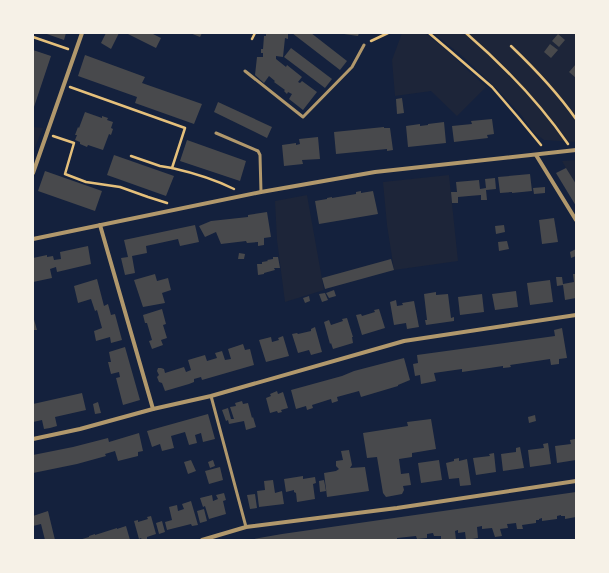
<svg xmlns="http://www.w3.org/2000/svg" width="609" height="573" viewBox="0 0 609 573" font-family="Commissioner,sans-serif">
<rect width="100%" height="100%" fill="#14213d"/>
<g fill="#1d2539">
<polygon points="402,33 425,33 445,49 486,87 457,116 431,91 395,96 392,60"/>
<polygon points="433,33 576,33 576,142 544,140 533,132 522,116 496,88 461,55"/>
<polygon points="33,127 43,128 33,152"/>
<polygon points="576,160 576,186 562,161"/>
<polygon points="449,175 458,261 394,270 387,225 383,182"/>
<polygon points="307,195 324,290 285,302 277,240 275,201"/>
</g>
<g fill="#48494c">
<polygon points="44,33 66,33 64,40"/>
<polygon points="106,33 119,33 111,49 101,43"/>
<polygon points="126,33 151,33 161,38 156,48"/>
<polygon points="190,33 202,33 200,37"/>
<polygon points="266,33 288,33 288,39 285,38 283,57 276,56 276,59 286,67 287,65 302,77 298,82 300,83 302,81 317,92 303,110 289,99 292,94 288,92 287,94 284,91 285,90 274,82 275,81 269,76 264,83 255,75 257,57 263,57 263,53 261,53 261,49 263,49 264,36 266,36"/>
<polygon points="292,33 311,33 347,61 340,70"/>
<polygon points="344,33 359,33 358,36 344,34"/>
<polygon points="558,34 565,40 559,47 552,41"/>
<polygon points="550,44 558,50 551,58 544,52"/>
<polygon points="291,48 332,79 325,88 284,57"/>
<polygon points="33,50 51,56 33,110"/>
<polygon points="85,55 145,77 142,83 202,104 194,124 135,103 137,97 78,76"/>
<polygon points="576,64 576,78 569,72"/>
<polygon points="402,98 404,113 397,114 396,99"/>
<polygon points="218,102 272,127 267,138 214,112"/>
<polygon points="85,112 102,118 102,116 108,118 107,120 113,122 111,128 113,129 111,135 109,134 103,150 88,145 87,147 80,144 80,142 75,140 77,135 75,135 78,127 79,128"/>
<polygon points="492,119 494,134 487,135 488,138 454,142 452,126 472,124 471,121"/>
<polygon points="444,122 446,143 408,147 406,126 420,124 420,126 428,125 428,124"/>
<polygon points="384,127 384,128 390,128 393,150 387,151 387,149 336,154 334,132"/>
<polygon points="318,137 320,159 302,160 303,164 284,166 282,145 296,143 296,145 300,144 299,139"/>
<polygon points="187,140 246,161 240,181 180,161"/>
<polygon points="114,155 174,176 166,196 107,175"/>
<polygon points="566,168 576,184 576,206 556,173"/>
<polygon points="45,171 102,191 95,211 38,191"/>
<polygon points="530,174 532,191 512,193 512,192 500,193 498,177"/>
<polygon points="495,178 496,189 486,190 487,200 481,200 481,195 469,196 458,197 458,203 452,203 451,192 457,192 456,182 479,180 480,189 486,188 485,179"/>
<polygon points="545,187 545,193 534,194 533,188"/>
<polygon points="361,191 361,193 373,191 378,214 319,224 315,201 327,199 327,198 332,197 332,198 356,194 356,192"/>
<polygon points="267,212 271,237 264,238 264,245 258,246 258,242 247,243 246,241 221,244 216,232 205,237 199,226 211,221 248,217 248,215"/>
<polygon points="554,218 558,242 542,244 539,220"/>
<polygon points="195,225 199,242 180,246 178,239 146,246 147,253 132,256 135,273 125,275 121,258 128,257 124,240"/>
<polygon points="504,225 505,232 496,234 495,226"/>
<polygon points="507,241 509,249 499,251 498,242"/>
<polygon points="88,246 91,264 57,272 56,267 50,269 52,278 33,282 33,258 47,255 47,257 53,256 54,260 61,259 60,252"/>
<polygon points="576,249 576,256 571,258 570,252"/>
<polygon points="239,253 245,254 244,259 238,259"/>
<polygon points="273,257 278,257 280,268 274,268 275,270 264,273 264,274 258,275 257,264 262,264 262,262 268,261 267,260 273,259"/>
<polygon points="391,259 394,270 325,289 322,278"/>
<polygon points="155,274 157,281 168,278 171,290 162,293 165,303 143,307 134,280"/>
<polygon points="573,274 576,274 576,298 565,300 563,285 557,286 556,277 562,277 563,284 574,282"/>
<polygon points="97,279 104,306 108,304 111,315 115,314 122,340 111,343 110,337 96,341 94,331 102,328 97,310 95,311 91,299 78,303 74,286"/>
<polygon points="550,280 553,302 530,305 527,283"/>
<polygon points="334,290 336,296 329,298 326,293"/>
<polygon points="516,291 518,307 495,310 492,294"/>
<polygon points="436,292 436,295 448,294 451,318 454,317 454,321 426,325 425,320 427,320 424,294"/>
<polygon points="325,293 328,300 322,302 319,294"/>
<polygon points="482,294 484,312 460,315 458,297"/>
<polygon points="309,296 310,301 305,303 303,298"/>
<polygon points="396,300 397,306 403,305 402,303 414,301 419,327 407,329 406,323 394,325 390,302"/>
<polygon points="162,309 166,324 163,325 167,338 161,340 163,345 152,349 149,341 152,340 147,323 145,323 143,315"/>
<polygon points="379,309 385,328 362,335 356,315 361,314 362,316 375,312 374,310"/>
<polygon points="33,316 37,330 33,330"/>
<polygon points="347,318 353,337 352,337 353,343 333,349 331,343 330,344 324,322 329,320 331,325 343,321 342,319"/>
<polygon points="315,327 322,352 311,355 309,350 298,353 292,334 297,333 298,334 311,331 311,329"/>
<polygon points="562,328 567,358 559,359 559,364 551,365 550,359 510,365 511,367 503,368 503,366 462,372 462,369 434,373 436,381 421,384 420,375 415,376 413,364 418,363 417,355 555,336 554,330"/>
<polygon points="283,336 289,356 266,362 259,340 271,337 272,342 279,340 278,338"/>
<polygon points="243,344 245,350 250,349 254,365 202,380 201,377 194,379 194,382 189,384 165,391 162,383 159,382 157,377 159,375 157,371 158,368 161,368 164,369 165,373 184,367 186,372 191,370 188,360 205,355 207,361 217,358 215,353 222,351 225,360 231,359 228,349"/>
<polygon points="125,347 140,400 123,405 116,378 120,377 119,372 111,374 108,362 111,362 109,352"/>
<polygon points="404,358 410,380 398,385 398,386 361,397 359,391 337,397 338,401 332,403 331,399 312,405 313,408 307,410 306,406 296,409 291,390 342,376 354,371"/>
<polygon points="277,391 278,394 283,392 288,408 281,410 282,412 278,413 277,411 270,413 266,398 271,396 270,394"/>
<polygon points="82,393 86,410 55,417 57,426 50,428 44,429 42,420 33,422 33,404"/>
<polygon points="242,401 243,404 248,403 252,418 253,417 256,427 246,430 244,421 229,424 228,420 226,421 222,410 228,408 231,419 234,419 230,407 236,406 235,403"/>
<polygon points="98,402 101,413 95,414 93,404"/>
<polygon points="208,414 215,439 203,442 201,433 195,435 197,443 189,445 185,432 171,436 174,448 162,451 160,444 152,447 147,431"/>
<polygon points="535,415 536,421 529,423 528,417"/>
<polygon points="431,419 436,449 412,453 412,457 399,459 401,474 409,473 411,485 403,486 404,490 402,494 386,497 383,493 377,457 367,458 363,433 408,426 407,422"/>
<polygon points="139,433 143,451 138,452 138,456 118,461 115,451 105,454 106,456 77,464 33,473 33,455 73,447 108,438 109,442"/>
<polygon points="575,439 576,446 576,460 557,463 555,446 571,444 570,440"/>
<polygon points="548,443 551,464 530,467 528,450 544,448 543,444"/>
<polygon points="520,447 524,468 503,471 501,454 516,452 516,448"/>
<polygon points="349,450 352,465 350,468 365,467 369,491 327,497 324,473 336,471 339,469 336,466 336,461 343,460 341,451"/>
<polygon points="494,453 496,472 476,475 473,458 490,456 489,454"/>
<polygon points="459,458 459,461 467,459 471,485 460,486 459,478 449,479 446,463 454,461 454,459"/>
<polygon points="191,460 196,471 188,474 184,462"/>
<polygon points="213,460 215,466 210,468 208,462"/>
<polygon points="439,460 442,480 421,483 418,463"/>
<polygon points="220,467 223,480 209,484 205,471"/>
<polygon points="303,476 303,479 315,477 316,483 313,484 315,499 297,502 296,493 294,492 294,490 286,492 284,479"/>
<polygon points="273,480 275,493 282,491 284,504 259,507 257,491 265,490 264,481"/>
<polygon points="324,480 326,491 320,492 319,481"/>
<polygon points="576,492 576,517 565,519 565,516 561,516 561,515 557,516 557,519 542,521 542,518 539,519 539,520 536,520 536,523 522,525 523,529 517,529 516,523 507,524 508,528 500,529 502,536 495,537 492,528 482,529 482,526 477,527 478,538 466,540 465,532 458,533 458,530 455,531 456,540 441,540 441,536 434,536 433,533 427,534 427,538 417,539 416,536 397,538 397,540 389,540 389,539 250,540 259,538 282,534"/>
<polygon points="224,493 226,500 223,501 226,514 209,519 205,506 203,507 200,498 212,495 213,501 218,499 216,495"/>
<polygon points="255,494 257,508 250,509 247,495"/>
<polygon points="191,501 198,525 192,526 191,524 167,530 165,522 172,520 169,507 177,505 178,511 184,509 182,504"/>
<polygon points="204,509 207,521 200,523 197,511"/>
<polygon points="48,511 55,540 45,540 41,524 33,526 33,516"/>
<polygon points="151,516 156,534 147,537 147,539 142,540 141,538 139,539 134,521 138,520 138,522 148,519 147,517"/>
<polygon points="162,521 165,532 159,534 156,523"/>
<polygon points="126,526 130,540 79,540 89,537 89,536 95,534 95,535 117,528 117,529"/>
</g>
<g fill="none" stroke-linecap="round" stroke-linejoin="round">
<g stroke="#e5c07b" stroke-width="2.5">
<polyline points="429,33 449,50 492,87 517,116 541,145"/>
<path d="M466,33C504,66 539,102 568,144"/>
<polyline points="33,37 68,49"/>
<polyline points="252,39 255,33"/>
<polyline points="371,41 388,33"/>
<path d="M511,46C534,68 557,92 576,119"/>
<path d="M70,87L185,128L172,168C194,173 214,179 234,189"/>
<polyline points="53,136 74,143 65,174 86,182 120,187 148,197 167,203"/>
<polyline points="131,156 160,166 172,168"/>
</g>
<g stroke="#b1986c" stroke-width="3">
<polyline points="245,71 303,117 352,67 364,45"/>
<polyline points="216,133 258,151 260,155 261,192"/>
<polyline points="211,396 246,527"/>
</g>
<g stroke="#b1986c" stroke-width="4">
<polyline points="536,155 576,220"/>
<polyline points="33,173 82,33"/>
<polyline points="100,225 153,409"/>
<polyline points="33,239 261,192 375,172 576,150"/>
<polyline points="33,439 80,429 153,409 211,396 404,341 576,315"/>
<polyline points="202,540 246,527 397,508 576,481"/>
</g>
</g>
<rect width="609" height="573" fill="none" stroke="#f6f1e7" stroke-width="68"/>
</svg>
